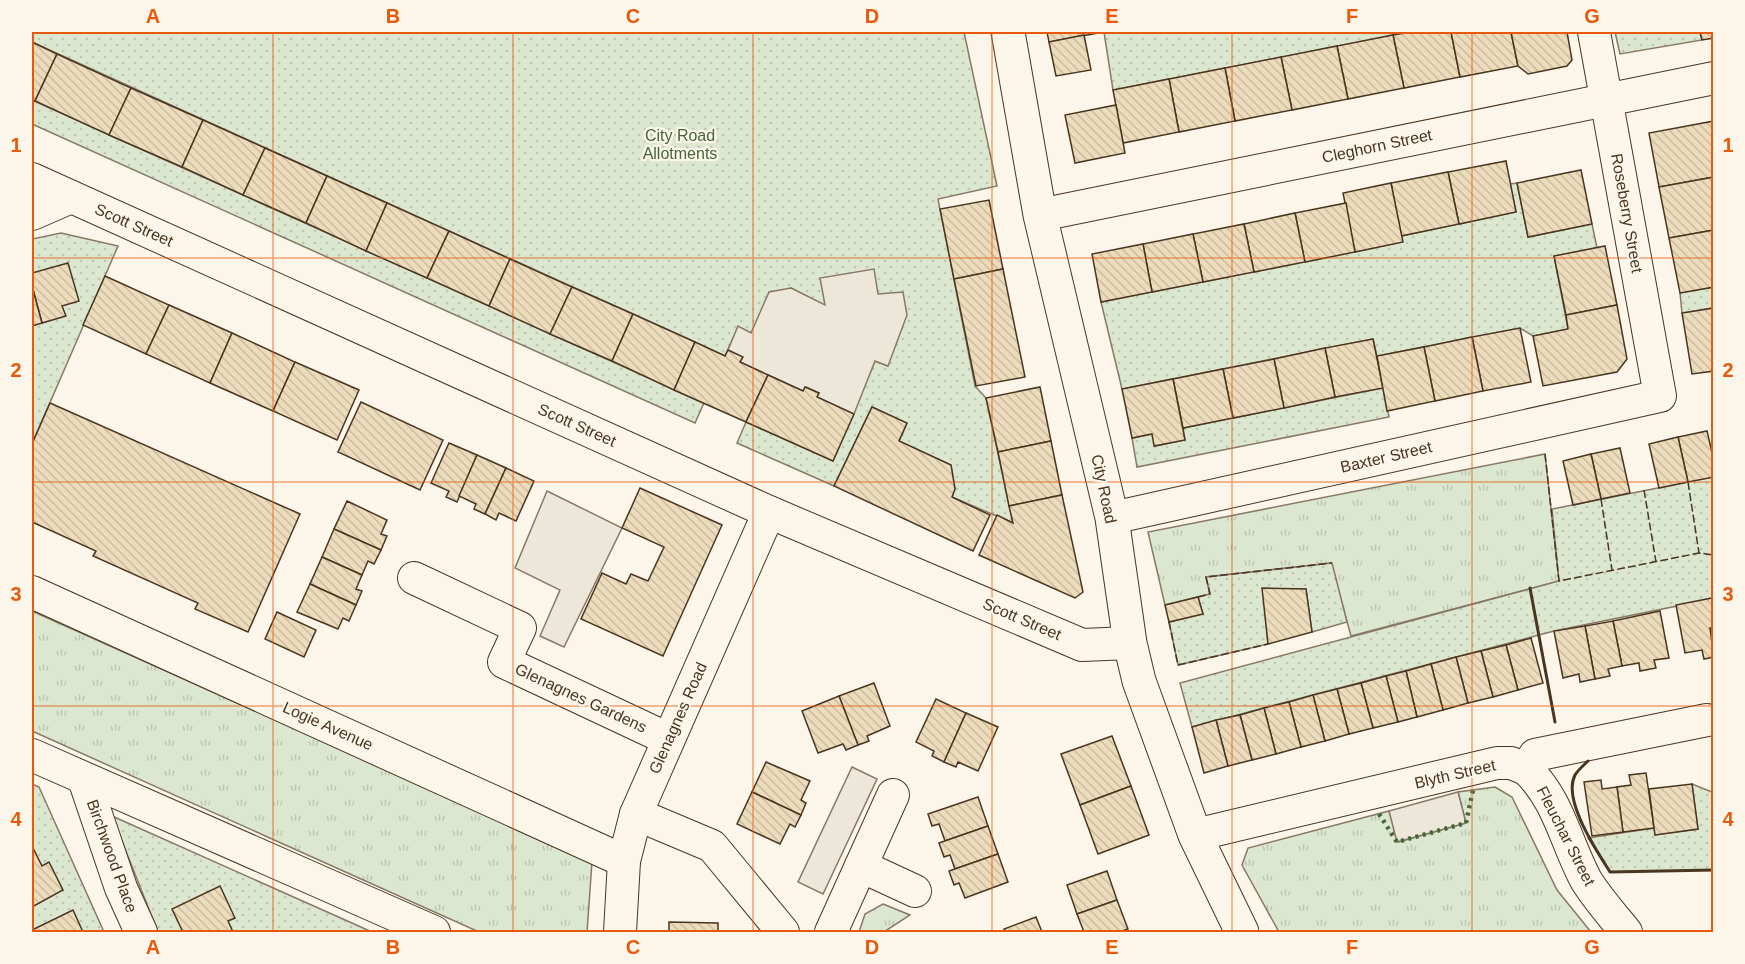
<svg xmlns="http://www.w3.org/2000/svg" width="1745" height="964" viewBox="0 0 1745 964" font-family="Arial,sans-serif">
<defs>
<pattern id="grass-tufts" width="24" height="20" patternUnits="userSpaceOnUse" patternTransform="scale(1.5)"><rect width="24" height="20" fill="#dce7d0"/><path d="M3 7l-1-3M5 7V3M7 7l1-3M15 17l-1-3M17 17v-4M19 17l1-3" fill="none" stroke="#bec7b2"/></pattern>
<pattern id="garden-dots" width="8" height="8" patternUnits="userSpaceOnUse" patternTransform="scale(1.5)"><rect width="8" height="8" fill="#dce7d0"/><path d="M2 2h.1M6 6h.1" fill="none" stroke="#bec7b2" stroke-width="1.8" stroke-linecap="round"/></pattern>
<pattern id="building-back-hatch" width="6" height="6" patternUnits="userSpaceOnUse" patternTransform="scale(1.5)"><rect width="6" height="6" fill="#ecdcbc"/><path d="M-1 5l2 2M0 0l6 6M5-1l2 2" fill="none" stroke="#ccbda1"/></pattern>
</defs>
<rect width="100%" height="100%" fill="#fbf6e9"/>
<g fill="url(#grass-tufts)" stroke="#887966" stroke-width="1.5">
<polygon points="1545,454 1559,581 1351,636 1331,563 1206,577 1210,594 1165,605 1148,532"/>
<polygon points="32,611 592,862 587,932 479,932 32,731"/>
<polygon points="1495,787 1512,797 1557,890 1591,932 1279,932 1242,865 1248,848 1389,811 1398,842 1466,823 1458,792"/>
<polygon points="883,904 910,915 884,932 859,932 865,914"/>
</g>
<g fill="url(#garden-dots)" stroke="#887966" stroke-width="1.5">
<polygon points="32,32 964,32 997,186 938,199 975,386 986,398 1013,523 952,497 955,489 951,465 899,441 907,423 872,407 834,486 737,443 746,422 833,461 875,361 888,366 826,306 791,288 751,333 738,327 725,356 32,42"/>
<polygon points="1104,32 1411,32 1113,90"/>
<polygon points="1615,32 1700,32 1702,40 1620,54"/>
<polygon points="32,100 704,403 695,423 32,124"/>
<polygon points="1517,183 1528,237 1592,224 1597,248 1554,256 1568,329 1533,336 1520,328 1377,356 1373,339 1122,389 1101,302 1402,242 1401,236 1516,212 1510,184"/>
<polygon points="61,233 118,246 32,444 32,239"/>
<polygon points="1713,287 1713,308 1682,313 1680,293"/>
<polygon points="1383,388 1389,417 1137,467 1132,438 1152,434 1155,446 1185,440 1183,428"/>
<polygon points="1713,477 1713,605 1712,599 1554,631 1192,727 1180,683 1559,581 1552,509"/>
<polygon points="1332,563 1347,622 1312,632 1306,589 1263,589 1268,644 1178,665 1169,622 1203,614 1198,597 1210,594 1206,577"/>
<polygon points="32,784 39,787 104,932 32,932"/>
<polygon points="1692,784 1712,792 1713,870 1610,872 1588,838 1654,828 1655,835 1698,829"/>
<polygon points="112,816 372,932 158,932"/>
</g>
<g fill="#ede7d9" stroke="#887966" stroke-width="1.5">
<polygon points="874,269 878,294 903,292 907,315 888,366 875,361 854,414 817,397 819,393 806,387 803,391 740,362 742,357 728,350 738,326 751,333 769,292 791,288 825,305 820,278"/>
<polygon points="547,491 622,528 564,647 540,636 560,590 515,568"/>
<polygon points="852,767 877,779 823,894 798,882"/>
<polygon points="1458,792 1466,823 1397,842 1389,811"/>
</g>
<g fill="url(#building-back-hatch)" stroke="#4a3520" stroke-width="1.5">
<polygon points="1047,32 1104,32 1049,42"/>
<polygon points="1411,32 1451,32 1460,77 1404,88 1393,35"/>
<polygon points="1451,32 1511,32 1518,66 1460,77"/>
<polygon points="1511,32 1567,32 1572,60 1567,66 1528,74 1518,66"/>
<polygon points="1700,32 1714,32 1714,38 1702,40"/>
<polygon points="1084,35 1091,70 1056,76 1049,42"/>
<polygon points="1393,35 1404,88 1348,99 1337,46"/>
<polygon points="32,42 57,54 35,101 32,100"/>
<polygon points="1337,46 1348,99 1292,110 1281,57"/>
<polygon points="57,54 131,88 109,135 35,101"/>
<polygon points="1281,57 1292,110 1235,121 1225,68"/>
<polygon points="1225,68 1235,121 1179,132 1169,79"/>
<polygon points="1169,79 1179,132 1123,143 1113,90"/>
<polygon points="131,88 203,120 182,167 109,135"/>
<polygon points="1116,105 1125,153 1075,163 1065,115"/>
<polygon points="203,120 265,148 243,195 182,167"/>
<polygon points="1714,121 1714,177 1659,187 1649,133"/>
<polygon points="265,148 327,176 306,223 243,195"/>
<polygon points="1506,161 1516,212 1459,224 1448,172"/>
<polygon points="1581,170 1592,224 1528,237 1517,183"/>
<polygon points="1448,172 1459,224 1401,236 1391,183"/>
<polygon points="327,176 387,203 366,251 306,223"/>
<polygon points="1714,177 1714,230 1669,238 1659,187"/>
<polygon points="1391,183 1403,242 1355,252 1343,193"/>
<polygon points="989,200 1003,269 954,279 940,209"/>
<polygon points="387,203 449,231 427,278 366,251"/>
<polygon points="1346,203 1355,252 1305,262 1295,213"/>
<polygon points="1295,213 1305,262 1254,272 1244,224"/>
<polygon points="1244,224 1254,272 1203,282 1193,234"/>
<polygon points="1714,230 1714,287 1680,293 1669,238"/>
<polygon points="449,231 510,259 489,306 427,278"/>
<polygon points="1193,234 1203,282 1152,292 1143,244"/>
<polygon points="1143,244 1152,292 1101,302 1092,254"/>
<polygon points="1605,246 1617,305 1566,315 1554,256"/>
<polygon points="510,259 572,287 550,334 489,306"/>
<polygon points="68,263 79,301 62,306 66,316 42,323 32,286 32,273"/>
<polygon points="1003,269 1025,377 976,386 954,279"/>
<polygon points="105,276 169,305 146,354 83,325"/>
<polygon points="32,286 42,323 32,326"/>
<polygon points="572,287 633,314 612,361 550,334"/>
<polygon points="169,305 232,333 210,383 146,354"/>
<polygon points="1617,305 1627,359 1617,372 1543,386 1533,336 1568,329 1566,315"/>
<polygon points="1714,308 1714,371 1692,374 1682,313"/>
<polygon points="633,314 695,342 674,390 612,361"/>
<polygon points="1520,328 1531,382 1483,391 1472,337"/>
<polygon points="232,333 295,362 273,411 210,383"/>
<polygon points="1472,337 1483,391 1435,401 1424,347"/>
<polygon points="1373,339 1383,388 1335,397 1325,348"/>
<polygon points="695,342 725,356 728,350 743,357 740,362 768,375 746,422 674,390"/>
<polygon points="1424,347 1435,401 1387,411 1377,356"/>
<polygon points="1325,348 1335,397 1284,408 1274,359"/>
<polygon points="1274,359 1284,408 1233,418 1223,369"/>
<polygon points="295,362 359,390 337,440 273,411"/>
<polygon points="1223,369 1233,418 1183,428 1173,379"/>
<polygon points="768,375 803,391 805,387 819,393 817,397 854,414 833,461 746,422"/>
<polygon points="1173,379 1185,440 1154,446 1152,434 1132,438 1122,389"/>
<polygon points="1040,387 1051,441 998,452 986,398"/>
<polygon points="361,402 443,440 420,490 338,452"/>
<polygon points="50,403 300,514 248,632 195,609 198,603 93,556 96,551 32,522 32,444"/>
<polygon points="872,407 907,423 899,441 951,465 955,489 952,497 990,515 973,551 834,486"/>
<polygon points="1707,431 1714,461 1714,477 1688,482 1678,437"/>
<polygon points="1678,437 1688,482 1659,488 1649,444"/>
<polygon points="1051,441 1062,495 1009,506 998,452"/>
<polygon points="449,443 477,455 457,502 446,497 449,491 431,483"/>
<polygon points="1620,448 1630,493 1601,499 1591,454"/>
<polygon points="1591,454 1601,499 1573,505 1563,461"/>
<polygon points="477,455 506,468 485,514 474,509 476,504 459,496"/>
<polygon points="506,468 534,481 516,521 499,513 496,520 485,514"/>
<polygon points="640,488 722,525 663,656 581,619 602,573 626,584 631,574 648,581 664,547 622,528"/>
<polygon points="1062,495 1083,592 1075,598 979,555 997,515 1013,523 1009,506"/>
<polygon points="347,501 387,520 381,534 387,536 381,550 334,529"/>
<polygon points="334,529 381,550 374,564 368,561 362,575 322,557"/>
<polygon points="322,557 362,575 356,589 362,591 356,605 310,584"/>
<polygon points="310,584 356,605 349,621 343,618 338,629 297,612"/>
<polygon points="1262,588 1306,589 1312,632 1268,644"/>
<polygon points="1198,597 1203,614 1169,622 1165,605"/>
<polygon points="1712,598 1714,628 1710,628 1714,657 1704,659 1702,650 1685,653 1676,605"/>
<polygon points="1660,611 1669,658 1654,660 1656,668 1640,671 1639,663 1622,666 1613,621"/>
<polygon points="277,612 316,630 304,657 265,639"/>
<polygon points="1613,621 1622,666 1608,669 1610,676 1595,679 1585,626"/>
<polygon points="1585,626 1595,679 1580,682 1579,674 1563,678 1554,631"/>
<polygon points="1531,638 1543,683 1518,690 1506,645"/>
<polygon points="1506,645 1518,690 1493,697 1481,651"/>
<polygon points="1481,651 1493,697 1468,703 1456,657"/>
<polygon points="1456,657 1468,703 1443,710 1431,664"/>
<polygon points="1431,664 1443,710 1417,717 1406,671"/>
<polygon points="1406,671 1417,717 1398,722 1386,676"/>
<polygon points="1386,676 1398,722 1373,728 1361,683"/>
<polygon points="874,683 890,726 867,736 869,741 858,745 839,696"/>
<polygon points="1361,683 1373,728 1349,734 1337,689"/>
<polygon points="1337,689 1349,734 1325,741 1313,695"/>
<polygon points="1313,695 1325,741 1301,747 1289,702"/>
<polygon points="839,696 858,745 846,750 843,744 818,753 802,711"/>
<polygon points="936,699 966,713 944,762 932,756 934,751 916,742"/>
<polygon points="1289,702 1301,747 1276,754 1264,708"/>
<polygon points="1264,708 1276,754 1252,760 1240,715"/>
<polygon points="966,713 998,727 978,771 958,762 956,767 944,762"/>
<polygon points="1240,715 1252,760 1228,766 1216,720"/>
<polygon points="1216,720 1228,766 1204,773 1192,727"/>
<polygon points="1112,736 1131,786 1080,805 1061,754"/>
<polygon points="766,762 810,781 801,800 806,803 801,815 752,792"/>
<polygon points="1646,773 1654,828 1623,832 1617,787 1631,785 1629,775"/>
<polygon points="1601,780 1602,789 1617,787 1623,832 1592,836 1584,782"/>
<polygon points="1692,784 1698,829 1655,835 1649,789"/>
<polygon points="1131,786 1149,835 1098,854 1080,805"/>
<polygon points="752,792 801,815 795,827 790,824 780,844 737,824"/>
<polygon points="978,797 988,826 945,841 939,824 932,826 928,814"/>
<polygon points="988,826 998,854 955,869 950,855 944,857 939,843"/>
<polygon points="32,846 42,866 49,862 63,890 32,907"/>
<polygon points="998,854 1008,882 965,898 959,883 954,885 949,871"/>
<polygon points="1107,871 1117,900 1077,914 1067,885"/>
<polygon points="220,886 235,918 228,921 233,932 183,932 172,909"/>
<polygon points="1117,900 1128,929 1119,932 1084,932 1077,914"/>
<polygon points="73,910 83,932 32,932 32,930"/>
<polygon points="1036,917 1042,932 1006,932 1004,929"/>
<polygon points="669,922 718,923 718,932 669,932"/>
</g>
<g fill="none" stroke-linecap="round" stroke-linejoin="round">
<g stroke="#4a3520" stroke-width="34">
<g id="street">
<polyline points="32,179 769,512 1082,645 1130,643"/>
<polyline points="32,214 71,197"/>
<polyline points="1040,215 1714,78"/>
<polyline points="1112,518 1660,396 1594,32"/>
<polyline points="414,578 520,628 504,662 668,739"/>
<polyline points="32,592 624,861"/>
<polyline points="32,755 434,932"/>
<path d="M1526,769C1558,798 1566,843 1586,880C1597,898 1613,916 1626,932"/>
<polyline points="84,779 121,888 141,932"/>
<polyline points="636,814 712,846 783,932"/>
<polyline points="1195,835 1497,763 1511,763 1526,769 1535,755 1707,720"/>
<polyline points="861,866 915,891"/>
<polyline points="620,932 624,861 636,814 769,512"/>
<polyline points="831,932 893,795"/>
</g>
</g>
<g stroke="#4a3520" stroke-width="35">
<polyline id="secondary" points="1008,32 1040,215 1112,518 1130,643 1139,681 1195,835 1242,932"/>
</g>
<use href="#street" stroke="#fbf6e9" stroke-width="32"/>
<use href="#secondary" stroke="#fbf6e9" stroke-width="33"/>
<polyline stroke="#436837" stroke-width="4.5" stroke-dasharray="3 4.5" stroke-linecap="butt" points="1379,814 1397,842 1466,823 1473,790"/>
<g stroke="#4a3520" stroke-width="1.5" stroke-dasharray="8 3" stroke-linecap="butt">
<polyline points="1545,454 1559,581 1699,553 1714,555"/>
<polyline points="1688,482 1699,553"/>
<polyline points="1644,490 1656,562"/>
<polyline points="1601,499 1612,570"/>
<polyline points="1198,597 1210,594 1206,577 1332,563"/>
<polyline points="1169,622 1178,665 1268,644"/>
</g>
<g stroke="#4a3520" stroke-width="3">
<polyline points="1530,588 1555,722"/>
<path d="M1588,761C1584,765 1578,770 1575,775C1562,800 1597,851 1610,872L1714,870"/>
</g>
</g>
<path fill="none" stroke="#e8590c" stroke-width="1.5" stroke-opacity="0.55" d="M273,32V932M513,32V932M753,32V932M992,32V932M1232,32V932M1472,32V932M32,258H1714M32,482H1714M32,706H1714"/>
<g text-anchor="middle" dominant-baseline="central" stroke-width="4.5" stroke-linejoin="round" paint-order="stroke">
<g font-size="16" fill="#436837" stroke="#fbf6e9">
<text x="680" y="135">City Road<tspan x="680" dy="18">Allotments</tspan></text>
</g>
<g font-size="16" fill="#4a3520" stroke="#fbf6e9">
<text transform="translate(1377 146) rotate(-12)">Cleghorn Street</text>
<text transform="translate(1627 213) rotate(80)">Roseberry Street</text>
<text transform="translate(134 225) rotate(24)">Scott Street</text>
<text transform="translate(577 425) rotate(24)">Scott Street</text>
<text transform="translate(1386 457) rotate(-13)">Baxter Street</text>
<text transform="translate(1104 489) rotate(78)">City Road</text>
<text transform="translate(1022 619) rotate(23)">Scott Street</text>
<text transform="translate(581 698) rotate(25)">Glenagnes Gardens</text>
<text transform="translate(678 718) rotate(-66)">Glenagnes Road</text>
<text transform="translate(328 726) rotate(24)">Logie Avenue</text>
<text transform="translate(1455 774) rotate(-13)">Blyth Street</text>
<text transform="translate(1566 836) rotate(63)">Fleuchar Street</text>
<text transform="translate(112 856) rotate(70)">Birchwood Place</text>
</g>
</g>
<rect width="1745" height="964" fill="none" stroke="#fbf6e9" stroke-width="66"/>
<rect x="33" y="33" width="1679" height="898" fill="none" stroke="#e8590c" stroke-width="2"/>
<g font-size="20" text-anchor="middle" font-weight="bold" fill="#e8590c">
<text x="153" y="23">A</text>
<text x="393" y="23">B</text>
<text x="633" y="23">C</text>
<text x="872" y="23">D</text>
<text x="1112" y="23">E</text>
<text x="1352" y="23">F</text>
<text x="1592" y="23">G</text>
<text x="16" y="152">1</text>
<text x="1728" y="152">1</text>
<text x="16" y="377">2</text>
<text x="1728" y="377">2</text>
<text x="16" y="601">3</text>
<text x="1728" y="601">3</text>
<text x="16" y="826">4</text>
<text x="1728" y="826">4</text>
<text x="153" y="954">A</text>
<text x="393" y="954">B</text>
<text x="633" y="954">C</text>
<text x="872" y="954">D</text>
<text x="1112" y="954">E</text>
<text x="1352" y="954">F</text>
<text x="1592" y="954">G</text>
</g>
</svg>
